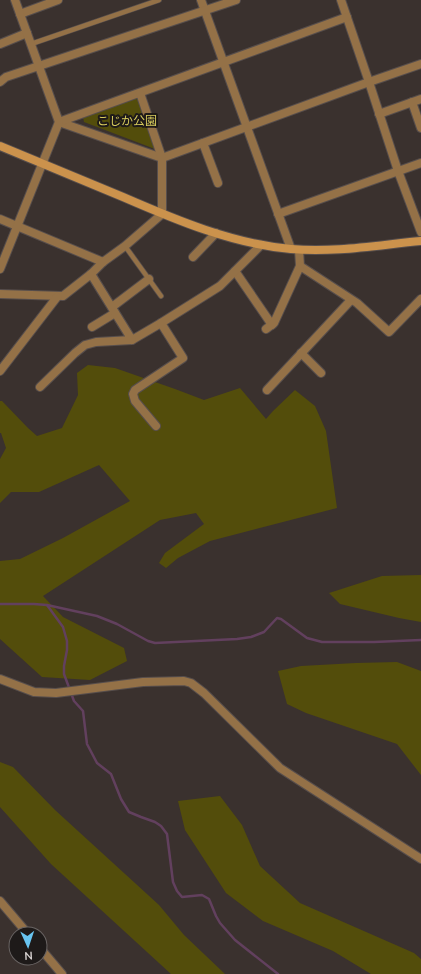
<svg xmlns="http://www.w3.org/2000/svg" width="421" height="974" viewBox="0 0 421 974" font-family="Mulish,'Noto Sans JP',sans-serif">
<rect width="100%" height="100%" fill="#3a312e"/>
<g fill="#534d0b">
<polygon points="138,98 155,149 84,122 83,117"/>
<polygon points="88,365 115,368 175,389 204,400 240,388 266,419 273,411 295,390 315,406 326,431 337,508 210,541 178,558 166,568 159,563 165,553 204,524 196,513 160,520 43,596 63,617 124,648 127,661 90,680 42,677 0,639 0,561 20,559 63,538 130,501 99,465 39,492 11,492 0,503 0,459 6,448 1,433 0,433 0,401 2,401 28,428 37,436 62,428 78,395 77,373"/>
<polygon points="421,575 421,622 399,618 340,604 329,593 382,576"/>
<polygon points="397,662 421,671 421,775 397,744 306,713 287,704 278,671 301,666 356,663"/>
<polygon points="0,762 13,767 55,810 159,905 184,935 225,974 171,974 51,864 0,807"/>
<polygon points="220,796 242,825 260,866 300,903 414,953 421,959 421,974 371,974 333,951 263,921 226,893 185,830 178,801"/>
</g>
<g fill="none" stroke-linecap="round" stroke-linejoin="round">
<g stroke="#62405e" stroke-width="2.5">
<polyline points="0,604 34,604 47,605 97,616 117,624 148,641 155,643 237,639 251,637 264,632 277,618 281,619 307,638 322,642 374,642 421,640"/>
<polyline points="47,605 63,627 67,641 67,650 64,666 64,674 74,701 83,711 87,744 97,763 111,774 121,799 129,812 141,817 155,822 161,826 167,834 173,882 177,891 182,897 202,895 209,899 216,916 220,923 235,940 278,974"/>
</g>
<g stroke="#574e4c" stroke-width="6">
<g id="lane">
<polyline points="31,44 159,0"/>
<polyline points="125,246 161,296"/>
</g>
</g>
<g stroke="#574e4c" stroke-width="10">
<g id="street">
<polyline points="201,0 291,249"/>
<polyline points="341,0 369,82 398,171 421,232"/>
<polyline points="20,14 58,0"/>
<polyline points="0,44 27,33"/>
<polyline points="0,82 6,77 236,0"/>
<polyline points="412,102 421,128"/>
<polyline points="379,114 421,99"/>
<polyline points="59,122 162,158 369,82 421,64"/>
<polyline points="59,122 347,17"/>
<polyline points="203,143 218,183"/>
<polyline points="278,214 421,163"/>
<polyline points="0,219 103,262"/>
<polyline points="299,250 300,266 357,303 389,332 421,299"/>
<polyline points="193,257 216,233"/>
<polyline points="0,269 59,122 15,0"/>
<polyline points="235,271 272,325"/>
<polyline points="0,294 63,296 91,274 103,262 125,246 162,214 162,158 140,93"/>
<polyline points="112,307 149,279"/>
<polyline points="92,327 115,313"/>
<polyline points="266,329 274,323 300,266"/>
<polyline points="132,340 161,323"/>
<polyline points="301,353 321,373"/>
<polyline points="0,371 57,297"/>
<polyline points="40,387 75,353 85,345 96,342 132,340 91,274"/>
<polyline points="267,390 351,300"/>
<polyline points="156,426 135,401 133,394 135,390 183,358 161,323 220,286 261,245"/>
<polyline points="0,679 34,692 56,693 143,682 184,681 191,683 204,693 280,768 421,859"/>
<polyline points="0,901 28,934"/>
<polyline points="40,948 62,974"/>
</g>
</g>
<g stroke="#574e4c" stroke-width="10">
<path id="secondary" d="M0,146C41,163 82,180 123,197C176,220 233,244 291,249C334,253 378,245 421,241"/>
</g>
<use href="#lane" stroke="#947147" stroke-width="4.5"/>
<use href="#street" stroke="#947147" stroke-width="8"/>
<use href="#secondary" stroke="#cb924c" stroke-width="8"/>
</g>
<g text-anchor="middle" dominant-baseline="central" stroke-width="4" stroke-linejoin="round" paint-order="stroke">
<g font-size="12" fill="#d8cc5d" stroke="#1e1a19">
<text x="127" y="120">こじか公園</text>
</g>
</g>
<g transform="translate(28 946) rotate(177)"><circle r="19" fill="#1e1a19" stroke="#696463"/>
<path d="M0-3L7 15L0 10L-7 15Z" fill="#68c4f0"/>
<text y="-6" font-size="11" font-weight="bold" text-anchor="middle" fill="#dad4d3">N</text>
</g>
</svg>
